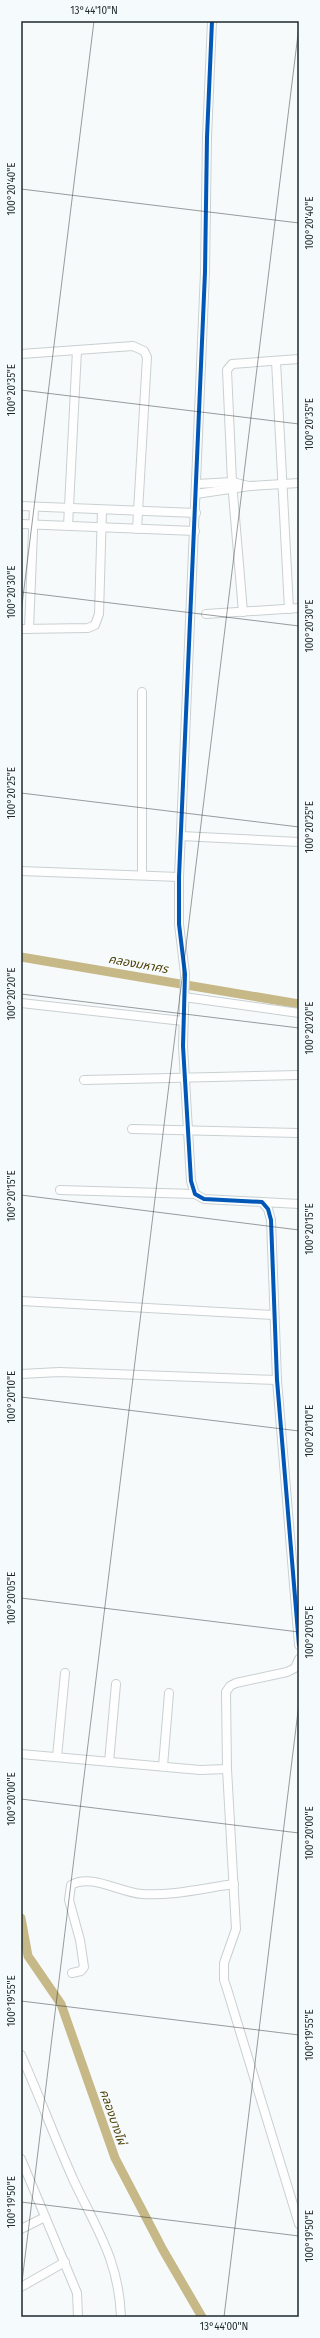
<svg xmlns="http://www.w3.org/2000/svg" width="320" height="2338" viewBox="0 0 320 2338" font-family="'Fira Sans','Noto Sans Thai',sans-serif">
<rect width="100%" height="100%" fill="#f7fafb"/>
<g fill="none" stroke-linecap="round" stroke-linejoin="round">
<g stroke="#c7b888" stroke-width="9">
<polyline points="21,957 299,1004"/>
<polyline points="21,1918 28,1956 61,2004 115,2158 163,2250 202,2317"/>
</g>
<g stroke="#c9d0d2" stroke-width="10">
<g id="minor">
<polyline points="212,21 207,137 205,272 179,877 179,924 185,974 183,1046 191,1181 195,1194 204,1199 262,1202 268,1209 271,1220 277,1380 299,1645"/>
<polyline points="21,354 133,346 144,351 147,357 137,529"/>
<polyline points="276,361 289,609"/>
<polyline points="197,484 232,482 249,486"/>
<polyline points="196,494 250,486 299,483"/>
<polyline points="21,506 196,513"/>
<polyline points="21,524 195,531"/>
<polyline points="68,526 77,350"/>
<polyline points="243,612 232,482 227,370 232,364 299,359"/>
<polyline points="206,614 299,608"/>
<polyline points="21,629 88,628 95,625 99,614 102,510"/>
<polyline points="29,629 34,507"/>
<polyline points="142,692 142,875"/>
<polyline points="181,836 299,842"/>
<polyline points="21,871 179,877"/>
<polyline points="184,997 299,1013"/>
<polyline points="21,1003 183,1021"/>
<polyline points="84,1080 299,1075"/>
<polyline points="132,1129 299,1133"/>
<polyline points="60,1190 195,1194"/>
<polyline points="262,1202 299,1204"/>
<polyline points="21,1301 274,1315"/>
<polyline points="21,1374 59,1372 277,1380"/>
<polyline points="299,1659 295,1668 287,1672 236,1683 230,1686 226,1692 227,1769 236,1929 224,1963 224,1980 227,1989 299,2224"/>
<polyline points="21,1754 200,1770 227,1769"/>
<polyline points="57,1757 65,1673"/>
<polyline points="109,1762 116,1684"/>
<polyline points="163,1766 169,1693"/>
<path d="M72,1973L81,1971L84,1967L80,1940L69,1900L71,1885C92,1873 120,1893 142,1894C173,1896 204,1888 234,1884"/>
<path d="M21,2055C40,2097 55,2139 74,2181C97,2230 119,2261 121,2317"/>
<polyline points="21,2159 72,2281 77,2293 78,2317"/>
<polyline points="21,2229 45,2217"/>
<polyline points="21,2287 65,2262"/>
</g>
</g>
<use href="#minor" stroke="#fefefe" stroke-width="8"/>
<g stroke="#f5fbfd" stroke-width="6">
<polyline id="cycleway" points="212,21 207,137 205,272 179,877 179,924 185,974 183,1046 191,1181 195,1194 204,1199 262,1202 268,1209 271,1220 277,1380 299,1645"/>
</g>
<use href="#cycleway" stroke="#0057b8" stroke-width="4"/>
</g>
<path fill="none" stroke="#1e292d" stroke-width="1" stroke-opacity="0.45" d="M293,21L299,22M21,189L299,223M21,390L299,424M21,592L299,626M21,613L94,21M21,793L299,827M21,994L299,1028M21,1195L299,1230M21,1397L299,1431M21,1598L299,1632M21,1799L299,1833M21,2001L299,2035M21,2202L299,2236M21,2290L299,26M224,2317L299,1703"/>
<g text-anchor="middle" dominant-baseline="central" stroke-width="4" stroke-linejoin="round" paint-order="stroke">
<g font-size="12" font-style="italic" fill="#4f3e03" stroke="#f5fbfd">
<text transform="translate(138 964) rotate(10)">คลองมหาศร</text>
<text transform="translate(113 2117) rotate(71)">คลองบางไผ่</text>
</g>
</g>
<rect width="320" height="2338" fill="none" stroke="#f5fbfd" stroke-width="44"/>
<rect x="22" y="22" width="276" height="2294" fill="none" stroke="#1e292d" stroke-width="1.5"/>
<g font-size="10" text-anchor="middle" fill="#1e292d">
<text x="94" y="14">13°44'10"N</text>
<text transform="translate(11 189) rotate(-90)" y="4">100°20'40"E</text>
<text transform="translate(309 223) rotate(-90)" y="4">100°20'40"E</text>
<text transform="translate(11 390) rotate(-90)" y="4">100°20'35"E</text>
<text transform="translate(309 424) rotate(-90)" y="4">100°20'35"E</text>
<text transform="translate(11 592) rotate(-90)" y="4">100°20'30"E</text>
<text transform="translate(309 626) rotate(-90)" y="4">100°20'30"E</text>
<text transform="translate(11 793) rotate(-90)" y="4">100°20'25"E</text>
<text transform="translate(309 827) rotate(-90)" y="4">100°20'25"E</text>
<text transform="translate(11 994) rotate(-90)" y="4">100°20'20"E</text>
<text transform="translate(309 1028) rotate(-90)" y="4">100°20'20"E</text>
<text transform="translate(11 1196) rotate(-90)" y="4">100°20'15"E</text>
<text transform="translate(309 1229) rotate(-90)" y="4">100°20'15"E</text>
<text transform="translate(11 1397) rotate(-90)" y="4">100°20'10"E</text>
<text transform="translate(309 1431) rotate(-90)" y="4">100°20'10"E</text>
<text transform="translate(11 1598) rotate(-90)" y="4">100°20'05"E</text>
<text transform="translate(309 1632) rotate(-90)" y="4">100°20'05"E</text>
<text transform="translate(11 1799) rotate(-90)" y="4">100°20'00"E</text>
<text transform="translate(309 1833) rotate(-90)" y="4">100°20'00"E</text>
<text transform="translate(11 2001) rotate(-90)" y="4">100°19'55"E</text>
<text transform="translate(309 2035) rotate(-90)" y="4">100°19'55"E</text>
<text transform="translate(11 2202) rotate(-90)" y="4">100°19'50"E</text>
<text transform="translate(309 2236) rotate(-90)" y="4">100°19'50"E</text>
<text x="224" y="2330">13°44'00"N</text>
</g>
</svg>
